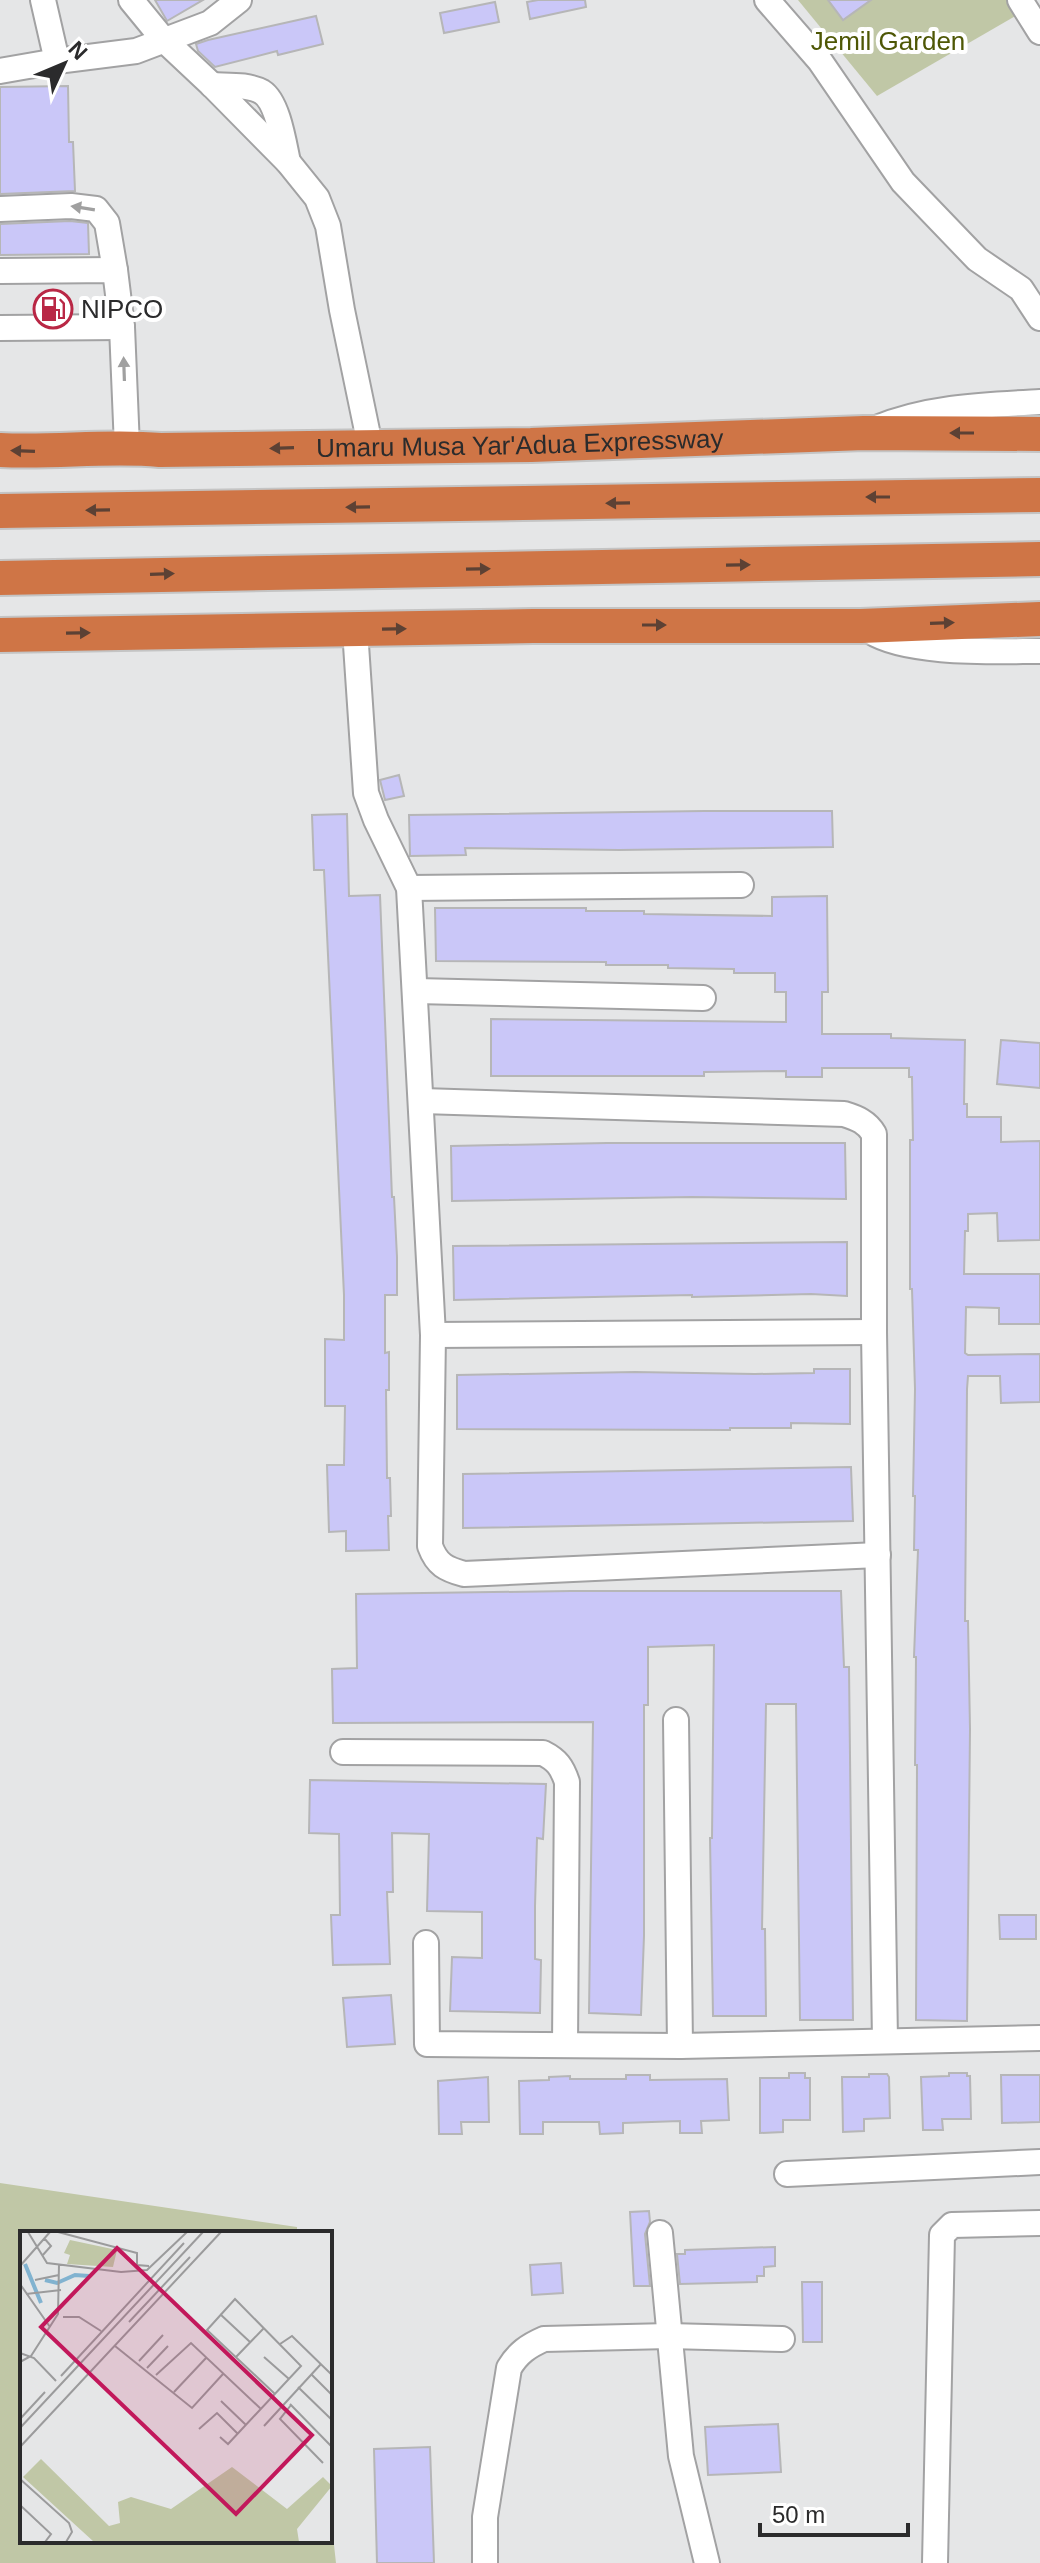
<svg xmlns="http://www.w3.org/2000/svg" width="1040" height="2563" viewBox="0 0 1040 2563" font-family="Helvetica,sans-serif">
<rect width="100%" height="100%" fill="#e5e6e7"/>
<g fill="#c0c7a6">
<polygon points="798,0 1011,0 1019,14 877,96"/>
<polygon points="0,2183 297,2227 297,2233 22,2233 22,2541 330,2541 330,2509 336,2563 0,2563"/>
</g>
<g fill="#cac7f8" stroke="#b6b6b7" stroke-width="2">
<polygon points="155,0 203,0 167,21"/>
<polygon points="538,0 585,0 586,7 530,19 527,2"/>
<polygon points="828,0 871,0 843,20"/>
<polygon points="495,2 499,22 444,33 440,13"/>
<polygon points="316,16 323,44 278,55 277,51 215,67 198,51 196,44 208,40"/>
<polygon points="68,86 69,142 73,142 75,191 0,194 0,87"/>
<polygon points="70,221 88,223 89,254 0,255 0,224"/>
<polygon points="399,775 404,796 385,800 380,780"/>
<polygon points="704,811 832,811 833,847 619,850 465,848 466,855 410,856 409,815"/>
<polygon points="347,814 349,896 380,895 392,1197 394,1197 397,1257 397,1295 385,1295 385,1353 389,1352 389,1390 386,1390 387,1478 390,1478 391,1516 388,1516 389,1550 346,1551 346,1531 329,1532 327,1465 344,1465 345,1406 325,1406 325,1339 344,1340 344,1295 324,870 314,870 312,815"/>
<polygon points="827,896 828,992 822,992 822,1034 891,1034 891,1038 965,1040 964,1104 967,1104 967,1117 1001,1117 1001,1142 1040,1141 1040,1240 998,1241 997,1213 968,1214 968,1231 965,1231 964,1274 1040,1274 1040,1324 999,1324 999,1308 966,1307 965,1353 968,1355 1040,1354 1040,1402 1001,1403 1000,1376 968,1376 967,1389 965,1621 968,1621 970,1729 967,2021 916,2020 917,1765 915,1765 916,1657 914,1657 918,1550 914,1550 915,1496 913,1496 915,1389 912,1289 910,1289 910,1140 913,1140 912,1077 909,1077 909,1068 822,1068 822,1077 786,1077 786,1071 704,1072 704,1076 491,1076 491,1019 786,1022 786,992 775,992 775,973 734,973 734,969 668,968 668,965 606,965 606,962 436,961 435,908 586,908 586,911 644,911 644,914 772,916 772,897"/>
<polygon points="1001,1040 1040,1043 1040,1088 997,1084"/>
<polygon points="607,1143 845,1143 846,1199 692,1197 452,1201 451,1146"/>
<polygon points="847,1242 847,1296 811,1294 692,1297 692,1295 454,1300 453,1246"/>
<polygon points="814,1369 850,1369 850,1424 791,1423 791,1428 730,1428 730,1430 457,1429 457,1375 635,1372 755,1374 814,1373"/>
<polygon points="851,1467 853,1521 463,1528 463,1474"/>
<polygon points="571,1591 841,1591 844,1667 849,1667 853,2020 800,2020 796,1704 766,1704 762,1929 765,1929 766,2016 713,2016 710,1838 712,1838 714,1645 648,1647 648,1705 644,1705 644,1936 641,2015 589,2013 593,1722 333,1723 332,1669 357,1668 356,1594"/>
<polygon points="310,1780 546,1784 543,1839 537,1838 535,1906 535,1959 541,1960 540,2013 450,2011 452,1957 482,1958 482,1912 427,1911 429,1834 392,1833 393,1892 387,1892 390,1964 333,1965 331,1915 340,1915 339,1834 309,1833"/>
<polygon points="999,1915 1036,1915 1036,1939 1000,1939"/>
<polygon points="391,1995 395,2044 347,2047 343,1998"/>
<polygon points="789,2073 805,2073 805,2078 810,2078 810,2120 783,2120 783,2132 760,2133 760,2078 789,2078"/>
<polygon points="949,2073 967,2073 967,2076 970,2076 971,2119 942,2119 943,2130 923,2130 921,2077 949,2076"/>
<polygon points="869,2074 887,2074 889,2077 890,2118 864,2119 864,2131 843,2132 842,2077 869,2077"/>
<polygon points="626,2075 650,2075 650,2080 727,2079 729,2120 701,2121 702,2133 680,2133 680,2121 623,2123 623,2133 600,2134 599,2122 543,2122 543,2134 520,2134 519,2081 549,2080 549,2077 570,2076 570,2079 626,2079"/>
<polygon points="1001,2075 1040,2075 1040,2122 1002,2123"/>
<polygon points="488,2077 489,2122 461,2122 462,2134 439,2134 438,2081"/>
<polygon points="649,2211 650,2222 645,2234 650,2286 634,2286 630,2212"/>
<polygon points="775,2247 775,2266 764,2267 764,2276 757,2276 757,2282 680,2284 677,2254 685,2254 685,2250"/>
<polygon points="561,2263 563,2293 532,2295 530,2265"/>
<polygon points="802,2282 822,2282 822,2342 803,2342"/>
<polygon points="778,2424 781,2472 708,2475 705,2427"/>
<polygon points="430,2447 434,2563 377,2563 374,2449"/>
</g>
<g fill="none" stroke-linecap="round" stroke-linejoin="round">
<g stroke="#a2a2a3" stroke-width="28">
<g id="minor">
<polyline points="43,0 57,61"/>
<polyline points="131,0 163,39 212,85 288,162 317,198 328,226 342,310 370,445"/>
<polyline points="767,0 820,61 903,182 977,259 1021,289 1040,318"/>
<polyline points="1020,0 1040,32"/>
<polyline points="0,71 57,61 136,51 210,23 239,0"/>
<path d="M212,85C227,86 248,84 262,92C278,102 284,144 288,162"/>
<polyline points="0,209 71,206 96,209 107,223 115,270"/>
<polyline points="0,271 115,270 122,327 127,447"/>
<polyline points="0,328 122,327"/>
<path d="M874,429C926,407 984,405 1040,402"/>
<path d="M355,630L366,793L376,820L409,888L433,1335L430,1546C437,1565 446,1569 464,1574L878,1555"/>
<path d="M870,631C907,655 996,651 1040,651"/>
<polyline points="409,888 741,885"/>
<polyline points="416,991 703,998"/>
<path d="M422,1101L844,1114C857,1118 867,1122 874,1134V1332L885,2041"/>
<polyline points="433,1335 874,1332"/>
<polyline points="676,1720 680,2046"/>
<path d="M343,1752L543,1753C557,1760 562,1767 567,1782L565,2045"/>
<polyline points="426,1943 427,2044 680,2046 1040,2038"/>
<polyline points="787,2174 1040,2162"/>
<polyline points="660,2233 681,2456 707,2563"/>
<path d="M485,2563V2517L509,2368C518,2353 528,2346 544,2339L669,2336L782,2339"/>
<polyline points="935,2563 942,2235 952,2225 1040,2223"/>
</g>
</g>
<g stroke="#c4c4c4" stroke-width="38">
<g id="highway">
<path id="s1" d="M0,450C54,453 107,445 160,450L531,445L864,433L1040,434"/>
<polyline points="0,511 1040,495"/>
<polyline points="0,578 1040,559"/>
<polyline points="0,635 533,626 861,626 1040,619"/>
</g>
</g>
<use href="#minor" stroke="#fff" stroke-width="24"/>
<use href="#highway" stroke="#cf7546" stroke-width="34"/>
</g>
<defs><path id="oneway-solid" d="M-6-.8H1V-3.2L6.5 0L1 3.2V.8H-6Z" transform="scale(2)"/></defs>
<g fill="#a0a0a0">
<use href="#oneway-solid" transform="translate(83 208) rotate(-171)"/>
<use href="#oneway-solid" transform="translate(124 369) rotate(-92)"/>
</g>
<g fill="#5c4134">
<use href="#oneway-solid" transform="translate(962 433) rotate(-180)"/>
<use href="#oneway-solid" transform="translate(282 448) rotate(178)"/>
<use href="#oneway-solid" transform="translate(23 451) rotate(-178)"/>
<use href="#oneway-solid" transform="translate(878 497) rotate(180)"/>
<use href="#oneway-solid" transform="translate(618 503) rotate(179)"/>
<use href="#oneway-solid" transform="translate(358 507) rotate(179)"/>
<use href="#oneway-solid" transform="translate(98 510) rotate(179)"/>
<use href="#oneway-solid" transform="translate(738 565) rotate(-1)"/>
<use href="#oneway-solid" transform="translate(478 569) rotate(-1)"/>
<use href="#oneway-solid" transform="translate(162 574) rotate(-2)"/>
<use href="#oneway-solid" transform="translate(942 623) rotate(-2)"/>
<use href="#oneway-solid" transform="translate(654 625)"/>
<use href="#oneway-solid" transform="translate(394 629) rotate(-1)"/>
<use href="#oneway-solid" transform="translate(78 633) rotate(-1)"/>
</g>
<defs>
<g id="fuel-ring" transform="scale(2)"><circle r="9.5" fill="#fff" stroke="#b92745" stroke-width="1.5"/><path d="M-5.5-6h7V0h2V4h1.3V-2.5L3-4.5l.8-.8L6-3V5H2.5V1h-1V6h-7ZM-4.2-4.7v3.2H.2V-4.7Z" fill="#b92745"/></g>
</defs>
<g fill-rule="evenodd">
<use href="#fuel-ring" x="53" y="309"/>
</g>
<g text-anchor="middle" dominant-baseline="central" stroke-width="8" stroke-linejoin="round" paint-order="stroke">
<g font-size="26" fill="#4e5705" stroke="#fff">
<text x="888" y="41">Jemil Garden</text>
</g>
<g font-size="26" fill="#2b2b2c" stroke="#fff" text-anchor="start">
<text x="81" y="309">NIPCO</text>
</g>
<g font-size="26" fill="#2b2b2c" stroke="#fff">
<text stroke="none"><textPath href="#s1" startOffset="520">Umaru Musa Yar'Adua Expressway</textPath></text>
</g>
</g>
<g transform="translate(20 2231)">
<rect width="312" height="312" fill="#e5e6e7"/>
<path d="M50,9L97,19L93,36L47,33L50,24L44,22ZM21,228L89,295L100,292L98,271L111,266L151,278L212,236L267,278L303,246L312,255L277,298L279,311H74L3,246Z" fill="#c0c7a6"/>
<path fill="none" stroke="#81b3d0" stroke-width="4" d="M5,33L21,72M25,49L37,52L55,44L69,45"/>
<path fill="none" stroke="#9b9b9c" stroke-width="2" d="M8,1L27,32L101,41L127,39L167,1M38,1L117,22V34L129,35M60,1H95M22,25L31,15L24,7M0,35L30,1M15,49L39,44M0,53L30,96M6,63L41,59M200,83L230,111M43,86H59L81,100M109,91L170,26M260,113L272,105L312,144M95,115L172,177L203,143M0,122L14,127L36,150M216,126L244,97M244,126L269,148M119,130L143,104M0,131L11,125L38,83L39,33M127,137L148,115M291,143L312,164M136,144L171,112L241,178M41,145L164,12M278,156L312,189M154,161L186,127M201,170L226,194M270,173L312,216M271,174L260,188L303,232M0,188L25,161M244,195L301,133M0,197L183,1M179,198L197,182L218,203M200,206L208,213L281,135L215,68L187,99L255,163M0,216L201,1M0,248L49,292L52,301L46,311M0,274L31,303L25,311"/>
<path fill="#c2185b" fill-opacity="0.15" stroke="#c2185b" stroke-width="4" d="M97,17L292,204L216,283L21,96Z"/>
<rect width="312" height="312" fill="none" stroke="#2b2b2c" stroke-width="4"/>
</g>
<g transform="translate(64 64) rotate(46)" stroke="#ffffff" stroke-width="6" paint-order="stroke">
<path d="M0-6L14 30L0 20L-14 30Z" fill="#2b2b2c"/>
<text y="-12" font-size="22" font-weight="bold" text-anchor="middle" fill="#2b2b2c">N</text>
</g>
<path d="M760 2523v12h148v-12" fill="none" stroke="#2b2b2c" stroke-width="4"/>
<text x="772" y="2523" font-size="24" fill="#2b2b2c" stroke="#ffffff" stroke-width="6" paint-order="stroke">50 m</text>
</svg>
